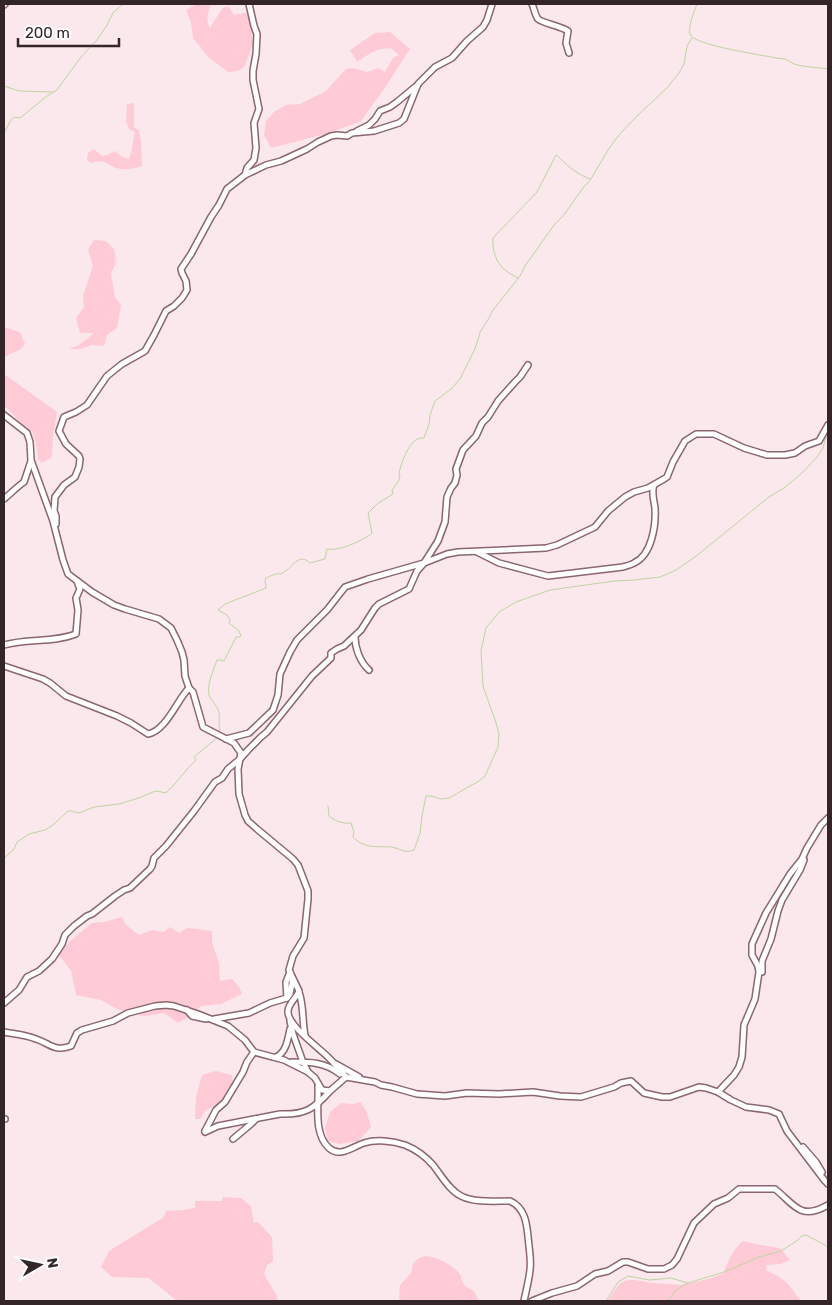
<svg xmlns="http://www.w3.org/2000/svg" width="832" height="1305" viewBox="0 0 832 1305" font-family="Rubik,sans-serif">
<rect width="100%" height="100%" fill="#fae8ec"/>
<g fill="#fecad6">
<path d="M197,4H211C208,12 205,20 210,28C215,21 218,13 224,7H229L234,15L249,12L253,43L245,66L238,71L228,72L208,57L193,38L191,23L186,10Z"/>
<path d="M390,32L410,49L384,89L361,121L329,133L271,148L264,135L266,121L274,112L286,105L300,104L326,91L346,69L353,68L367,72L379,68L385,72L393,58L399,55C398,54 393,50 392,49C381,45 365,56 357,62L350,50L375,33Z"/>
<path d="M134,103V127L139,131L141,143L142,166C135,168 128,170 121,169C107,167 109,158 91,163L87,160L88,153L94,149L102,156L107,155L115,151L122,157L129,159L131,153L135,132L129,129L126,122L127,104Z"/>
<polygon points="94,240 106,241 114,249 116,262 111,274 115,298 121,305 117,328 107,335 104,346 92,345 80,349 69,349 79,345 94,333 80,333 76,318 84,307 83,296 93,266 88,250"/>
<polygon points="4,327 20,332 25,344 21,349 4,357"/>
<polygon points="4,374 57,412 53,435 52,457 42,463 38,459 36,443 32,431 22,424 7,408 4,407"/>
<polygon points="122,917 125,924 139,935 152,930 164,932 170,927 179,933 187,928 212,931 212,943 219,963 220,981 232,979 239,987 242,994 221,1004 201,1006 187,1018 178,1023 164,1013 144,1016 117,1009 101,1000 76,995 71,971 59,955 69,942 92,923 104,922"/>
<polygon points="216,1071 232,1075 233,1083 222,1101 205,1111 200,1119 195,1119 196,1097 202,1075"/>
<polygon points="361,1102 367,1113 371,1127 358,1141 340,1144 328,1141 325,1128 330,1112 341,1103 353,1104"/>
<polygon points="223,1197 241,1198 251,1206 254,1223 258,1222 272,1237 273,1261 267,1265 264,1274 278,1298 277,1300 280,1301 177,1301 149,1278 112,1277 101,1267 109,1251 164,1217 166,1211 183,1210 195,1208 195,1201 222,1201"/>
<path d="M743,1241L760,1245L780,1248L790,1260L780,1264L766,1265L767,1271C785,1278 790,1286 801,1301H607L620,1283L629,1280H635L652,1283L682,1285L712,1278L724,1273C727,1262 734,1248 743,1241Z"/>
<path d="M427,1256C439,1258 451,1264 459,1273C463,1278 459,1275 462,1281C464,1287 469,1288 474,1291L479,1301H399L400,1285L412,1272C411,1262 418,1257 427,1256Z"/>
</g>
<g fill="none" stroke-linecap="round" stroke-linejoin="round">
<g stroke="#bdd4a1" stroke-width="1">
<path d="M697,4C694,12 688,25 690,34C692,45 763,55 776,58L785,59L794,64L802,66L828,69"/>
<polyline points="4,86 19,91 52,92"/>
<polyline points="4,133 11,120 14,117 20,118 47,96 57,90 81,57 96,41 106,27 113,13 123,4"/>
<path d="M518,278C512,275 505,271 501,266C495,259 492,247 493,238L537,192L556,155C560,157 561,160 565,163C572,170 582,176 590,179"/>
<path d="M219,734L220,733C218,726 220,719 219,713C218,706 211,701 209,695C206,687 214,668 217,660H221L224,661L236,637H240L241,635L238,630L229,623L230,620L227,615L218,610L225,604L266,588L265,579C269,577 271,575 276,574C280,573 280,575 284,572C292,568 299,552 310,563L325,559L327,549C341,551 358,542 370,535L372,533L368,513L377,504L393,494L392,490L398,482L400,476L399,473C401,464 408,444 416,440C419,438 420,438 424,438L429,424L430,415L435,401L451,389L460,379L474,351L478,340L480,332L489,318L493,310L520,276L525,266L554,225L563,216L583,188L591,179L608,150L619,135L638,115L667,88L679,73L684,64L687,46L692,38"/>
<path d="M328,806L329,816C335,821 343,824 351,823L354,832L353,837C364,849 377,846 391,847C400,848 404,854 414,850L420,833L422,816L426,796H431L441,799L449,798L479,781L485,776L498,747L499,734L496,723L483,686L481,651L486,628L499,612L516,602L550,590L614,581L634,580L660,577L676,570L695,557L769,497L784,488L802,473L817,457L823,448L825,440L828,436"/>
<path d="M4,858L14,849L17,842L29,834L45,830L53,825L68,811H71L79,813L94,807L119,804L139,798L153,792L157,791L166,793C177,783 185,770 196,760L194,757L217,738"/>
<polyline points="606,1301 618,1282 628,1276 649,1280 671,1278 688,1283 724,1272 759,1257 781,1251 798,1240 802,1236 806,1235 825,1245 828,1248"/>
<polyline points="668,1301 676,1290 687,1283"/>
</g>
<g stroke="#8a666e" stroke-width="8">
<g id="minor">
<path d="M532,4C534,8 535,15 538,19C542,23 561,26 568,31L566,43L569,53"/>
<polyline points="4,5 5,4"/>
<polyline points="357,131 369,125 375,119 380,111 390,107 397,102 415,87"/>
<polyline points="245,175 247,168 254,160 256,148 254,123 259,109 253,80 253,71 256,54 257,34 254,26 249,4"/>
<path d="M4,415L27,433L30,442L31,460L53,521L63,560L68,574L92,592L114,605L125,609L159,619L171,628L177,640L182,652L184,660L185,676L189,688L193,692L203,727L234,743L241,753L238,769L239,794L245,815L248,821L257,829L293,859L298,865L305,883L308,891V899L304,938L293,956L289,970L299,991C297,997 288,1004 288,1011C287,1025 318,1047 328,1057C334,1063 340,1070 346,1077"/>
<path d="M4,499C10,494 18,486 24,482L31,461"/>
<polyline points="56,524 56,516 54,511 55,497 64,485 75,477 79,467 80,459 79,456 66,444 59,431 64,417 76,412 87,405 107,376 122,364 145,351 154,335 166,311 174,306 182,298 187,290 186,281 182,273 181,269 191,254 211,217 219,205 227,189 245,175 266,165 281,161 307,149 318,142 331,136 337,135 347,136 352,133 374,131 399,123 404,119 418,84 435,67 452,58 467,41 483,27 487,20 492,4"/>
<path d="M477,552L499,563L548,576L623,567C626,566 631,565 634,563C652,555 656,525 655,508C654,500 651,492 654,485"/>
<path d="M355,637C355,648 360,662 369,670"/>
<path d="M4,645C27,638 53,643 76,634L78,610L76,598L80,589L77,581"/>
<path d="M4,666L43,679L50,683L66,696L117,716L131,723L148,734C166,731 177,700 189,688"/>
<polyline points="226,739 249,733 273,710 278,695 280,674 290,652 297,640 327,610 345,587 368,579 424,563 438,541 445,522 447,497 451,488 455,483 457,475 456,469 463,450 476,436 482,423 488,417 498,401 515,382 520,377 528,365"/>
<polyline points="762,972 762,961 771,939 778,911 782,900 800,870 804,860"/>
<path d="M299,992C304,1006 302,1021 305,1035"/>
<polyline points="287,998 286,982 290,972"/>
<polyline points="4,1003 19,990 27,977 39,971 52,959 62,944 65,935 74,926 87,916 92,914 115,896 124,890 130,888 150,869 152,866 154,858 166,846 194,811 215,782 222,778 228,769 240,759 248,750 261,737 267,732 312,676 331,658 331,653 337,649 344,646 361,630 375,608 379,604 409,589 417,571 424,563 447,554 458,552 546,548 557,545 595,527 608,511 625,497 634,492 648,488 664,479 667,477 673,462 685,441 696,434 714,434 744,448 767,455 785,455 795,453 805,446 819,441 828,425"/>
<polyline points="187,1010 192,1016 206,1019"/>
<polyline points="214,1019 249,1013 270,1003 287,998 290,994 292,984 292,979"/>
<polyline points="290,1021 293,1034 303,1062 308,1072"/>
<path d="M4,1032C14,1034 26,1035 36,1039C51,1044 54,1052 71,1046L77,1033L82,1030L113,1021L128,1013L155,1006L166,1005L174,1006L198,1014L228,1026L245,1040L254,1052L284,1060L308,1072L315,1078L322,1090L330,1091L346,1077L375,1082L381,1085L392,1087L417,1094L445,1096L467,1093L499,1094L533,1092L560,1096L581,1097L614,1087L621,1083L631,1081L644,1093L662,1097H670L699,1087L706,1088L718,1092L731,1100L746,1107L769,1110L779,1114L787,1131L825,1181L828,1184"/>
<path d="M276,1057C286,1053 288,1039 290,1029"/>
<path d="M292,1062C310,1062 325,1062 340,1074"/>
<polyline points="336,1064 359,1077"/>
<path d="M318,1086C319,1104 313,1134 329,1148C340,1158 352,1147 364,1143C376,1139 393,1141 405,1145C415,1149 426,1157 433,1165C441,1175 449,1190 461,1196C475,1203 495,1201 510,1201C528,1209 527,1230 529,1246C530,1254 531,1262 530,1270C529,1280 526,1291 524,1301"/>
<polyline points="718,1092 734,1075 739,1067 742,1057 744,1025 755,999 759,972 758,966 752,955 752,944 766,913 790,874 802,859 807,848 821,825 828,818"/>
<polyline points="4,1119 5,1119"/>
<polyline points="205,1131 216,1110 225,1102 243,1072 247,1062 254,1052"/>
<path d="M205,1132L218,1126L280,1114C305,1115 314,1109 330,1091"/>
<polyline points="233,1139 251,1124 256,1119"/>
<polyline points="803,1147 816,1162 822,1172"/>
<path d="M532,1301L552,1293L577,1286L595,1274L608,1271L623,1262H628L648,1269H664L672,1265L677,1259L694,1223L714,1204L728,1198L739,1189H775C795,1205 800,1221 828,1205"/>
</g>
</g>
<use href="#minor" stroke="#fff" stroke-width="5"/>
</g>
<rect width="832" height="1305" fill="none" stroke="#342529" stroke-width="10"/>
<g transform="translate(40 1265) rotate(81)" stroke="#ffffff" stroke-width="4" paint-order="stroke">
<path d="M0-4L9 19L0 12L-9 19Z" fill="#342529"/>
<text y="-8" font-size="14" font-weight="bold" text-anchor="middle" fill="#342529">N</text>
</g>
<path d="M18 38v8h101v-8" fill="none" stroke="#342529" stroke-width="2.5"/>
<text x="25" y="38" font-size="15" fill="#342529" stroke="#ffffff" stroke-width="4" paint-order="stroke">200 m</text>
</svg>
